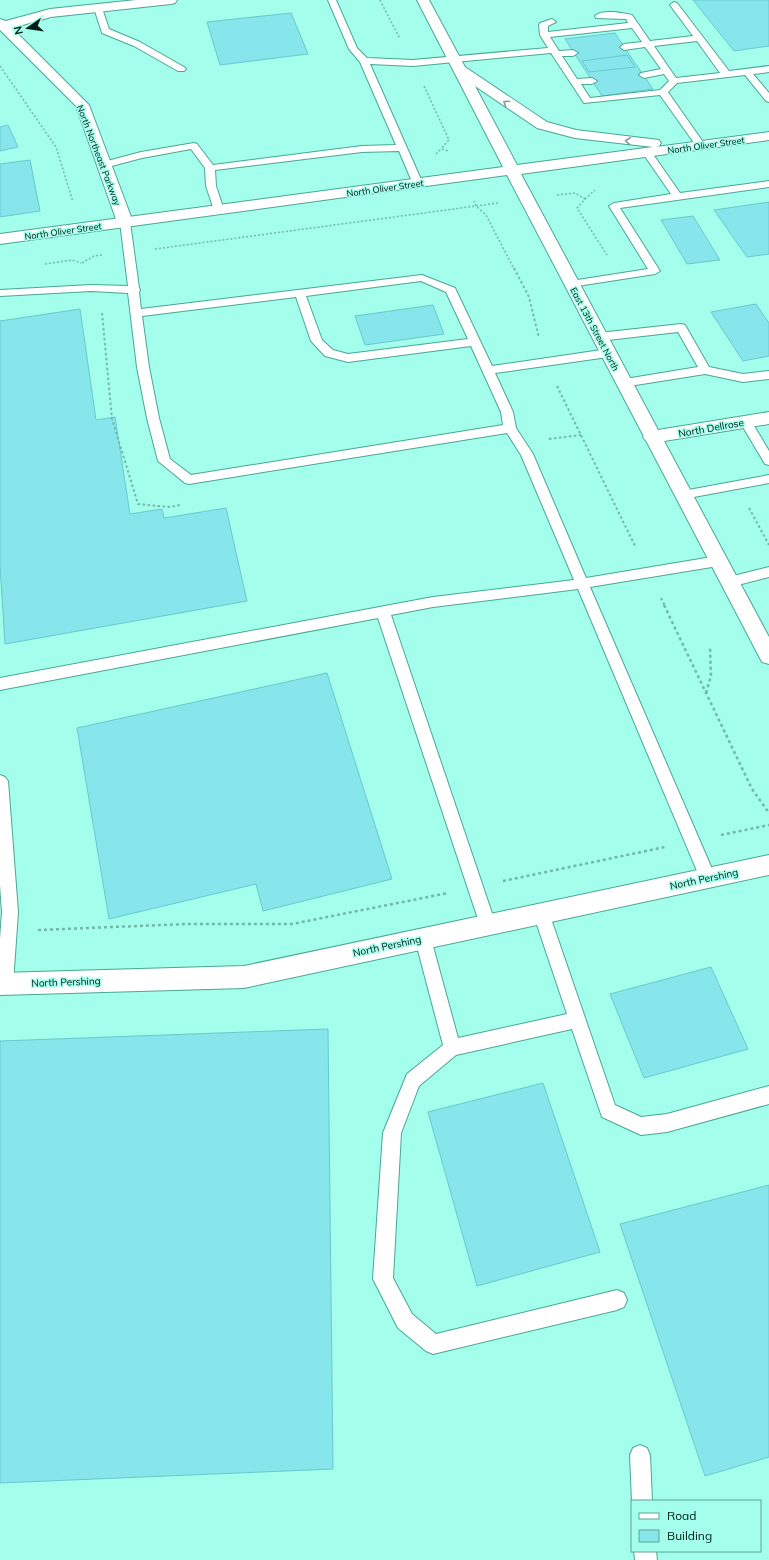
<svg xmlns="http://www.w3.org/2000/svg" width="769" height="1560" viewBox="0 0 769 1560" font-family="Mulish,sans-serif">
<rect width="100%" height="100%" fill="#a3feeb"/>
<g fill="#86e6eb" stroke="#68c9cd">
<polygon points="693,0 769,0 769,46 734,51"/>
<polygon points="291,13 308,54 220,65 207,22"/>
<polygon points="615,33 624,47 653,89 602,96 565,39"/>
<polygon points="627,55 635,67 589,72 582,61"/>
<polygon points="8,125 18,147 0,151 0,127"/>
<polygon points="30,160 40,211 0,217 0,164"/>
<polygon points="769,202 769,254 747,257 714,210"/>
<polygon points="693,216 720,260 687,264 661,220"/>
<polygon points="756,304 769,323 769,356 743,361 711,312"/>
<polygon points="433,305 444,334 365,345 355,316"/>
<polygon points="80,309 96,420 115,417 130,514 162,509 164,518 226,508 247,601 5,644 0,566 0,321"/>
<polygon points="327,673 392,879 263,911 256,884 109,919 77,728"/>
<polygon points="711,967 748,1049 644,1078 610,994"/>
<polygon points="328,1029 333,1469 0,1483 0,1041"/>
<polygon points="543,1083 600,1252 477,1286 428,1112"/>
<polygon points="769,1185 769,1457 705,1476 620,1224"/>
</g>
<g fill="none" stroke-linecap="round" stroke-linejoin="round">
<g stroke="#4aa695" stroke-width="2">
<g id="lane">
<path d="M328,0H336L357,48L367,58L413,60L548,48L540,35L539,25L540,23L552,19L556,22L548,26V32L628,23L626,19L596,18L595,16C603,9 622,13 632,15L650,41L693,36L670,5L674,2L677,3L729,71L769,66V72L753,74L769,93V102L766,101L745,75L677,83L668,92L705,145L700,148L697,147L660,95L584,103L551,53L413,66L370,64L423,184L422,186H414L413,184L399,151L362,152L215,170L216,186L224,210L219,213L214,210L206,186L205,168L191,149L142,158L104,168L100,167L99,165L100,163L141,152L194,143L197,144L213,165L362,146L396,145L360,62L349,49ZM632,28L642,42L624,44L620,47L624,50L645,47L661,69L641,73L639,75L644,78L664,74L669,81L660,90L590,98L581,84H592L597,81L592,78L577,79L562,56H573L578,53L573,50L559,51L550,37ZM697,41L720,73L676,78L654,46Z"/>
<polygon points="98,5 102,8 109,29 140,42 184,67 186,69 184,71 178,71 134,46 102,33 94,8"/>
<polygon points="647,149 650,150 680,193 769,181 769,187 620,208 660,271 655,274 571,287 567,286 566,284 567,282 571,281 648,269 609,206 614,203 671,194 642,152"/>
<path d="M125,219L130,222L139,288L140,290L139,292L141,309L422,275L455,288L492,366L608,349L612,350L614,353L612,356L608,357L495,373L513,412L516,428L533,454L586,578L718,556L723,558L725,561L723,564L718,566L590,587L716,878L714,883L708,885L702,883L700,878L578,589L433,607L391,615L496,925L494,930L488,932L482,930L480,925L378,618L0,690V678L433,597L574,580L521,455L507,433L189,484L185,483L158,461L147,418L137,367L128,293L91,291L0,296V290L91,285L128,286L120,222ZM421,281L446,292L468,339L348,354L333,350L322,340L306,296ZM296,297L311,341L325,356L348,362L471,346L501,412L503,425L191,475L170,459L159,418L149,367L142,316Z"/>
<polygon points="681,324 685,325 709,367 743,374 769,371 769,379 743,382 705,374 623,387 619,386 617,383 619,380 698,367 678,332 599,341 595,340 593,337 595,334 599,333"/>
<polygon points="746,418 750,419 769,451 769,465 765,464 740,422 742,419"/>
<polygon points="769,475 769,483 683,499 679,498 677,495 679,492 683,491"/>
<polygon points="769,567 769,577 730,587 725,586 723,582 725,578"/>
<polygon points="0,775 5,777 8,781 18,912 13,984 11,989 5,992 0,990 0,939 2,912 0,885"/>
<polygon points="541,906 547,908 549,913 615,1105 641,1117 667,1114 769,1086 769,1104 667,1132 641,1135 602,1117 572,1029 456,1055 419,1086 401,1133 393,1278 412,1314 436,1334 617,1290 624,1293 627,1300 624,1307 617,1310 433,1354 426,1351 398,1328 373,1279 383,1133 407,1074 443,1045 415,939 417,934 423,932 429,934 431,939 458,1038 567,1014 533,913 535,908"/>
<polygon points="640,1445 647,1448 650,1455 652,1501 632,1502 630,1455 633,1448"/>
<polygon points="634,1551 656,1551 657,1560 635,1560"/>
</g>
</g>
<g stroke="#4aa695" stroke-width="2">
<g id="street">
<polygon points="136,0 177,0 175,3 171,4 51,17 12,28 89,105 133,222 130,225 125,227 120,225 117,222 76,106 0,30 0,19 6,21 50,9"/>
<polygon points="769,412 769,424 652,443 646,441 643,437 646,433 652,431"/>
<polygon points="769,855 769,875 244,988 0,995 0,973 244,966"/>
</g>
</g>
<g stroke="#4aa695" stroke-width="2">
<path id="secondary" d="M417,0H429L465,67L547,122L576,130L659,140L661,143L659,146L656,147L769,132V140L521,174L769,637V664L762,662L507,175L0,244V234L503,167ZM475,86L537,128L575,138L653,147L517,165Z"/>
</g>
<g stroke="#71b8a9" stroke-width="1.5" stroke-dasharray="2 2" stroke-linecap="butt">
<polyline points="380,0 400,39"/>
<polyline points="0,66 56,147 73,202"/>
<polyline points="424,86 449,140 441,149"/>
<polyline points="436,154 441,149 449,151"/>
<polyline points="557,195 575,193 585,199 577,208 607,255"/>
<polyline points="585,199 595,190"/>
<polyline points="498,203 476,206 486,215 514,269"/>
<polyline points="155,249 476,206 474,201"/>
<polyline points="82,263 94,256 102,255"/>
<polyline points="45,264 72,260 81,263"/>
</g>
<g stroke="#71b8a9" stroke-width="2" stroke-dasharray="2.5 2.5" stroke-linecap="butt">
<polyline points="514,268 529,297 539,338"/>
<polyline points="102,313 112,419 138,504 169,507 180,505"/>
<polyline points="557,386 636,548"/>
<polyline points="549,439 581,435"/>
<polyline points="749,508 769,545"/>
<polyline points="661,598 665,606"/>
</g>
<g stroke="#71b8a9" stroke-width="2.5" stroke-dasharray="3 3" stroke-linecap="butt">
<polyline points="664,605 752,789 769,813"/>
<polyline points="706,693 711,676 710,648"/>
<polyline points="721,835 769,825"/>
<polyline points="503,881 665,847"/>
<polyline points="38,930 187,924 292,924 448,893"/>
</g>
<use href="#lane" fill="#fff" fill-rule="evenodd"/>
<use href="#street" fill="#fff" fill-rule="evenodd"/>
<use href="#secondary" fill="#fff" fill-rule="evenodd"/>
</g>
<defs><path id="oneway-chevron" d="M-2-3.5L2.5 0L-2 3.5" fill="none" stroke-width="1.6" stroke-linecap="round" stroke-linejoin="round"/></defs>
<g stroke="#8c9997">
<use href="#oneway-chevron" transform="translate(506 103) rotate(-146)"/>
<use href="#oneway-chevron" transform="translate(628 141) rotate(-174)"/>
</g>
<g text-anchor="middle" dominant-baseline="central" stroke-width="3" stroke-linejoin="round" paint-order="stroke">
<g font-size="9" fill="#001c17" stroke="#a3feeb">
<text transform="translate(706 145) rotate(-8)">North Oliver Street</text>
<text transform="translate(99 155) rotate(69)">North Northeast Parkway</text>
<text transform="translate(385 188) rotate(-8)">North Oliver Street</text>
<text transform="translate(63 231) rotate(-8)">North Oliver Street</text>
<text transform="translate(595 329) rotate(62)">East 13th Street North</text>
</g>
<g font-size="10" fill="#001c17" stroke="#a3feeb">
<text transform="translate(711 428) rotate(-10)">North Dellrose</text>
<text transform="translate(704 879) rotate(-12)">North Pershing</text>
<text transform="translate(387 946) rotate(-12)">North Pershing</text>
<text transform="translate(66 982) rotate(-2)">North Pershing</text>
</g>
</g>
<rect x="631" y="1500" width="130" height="52" fill="#a3feeb" stroke="#62a496"/>
<rect x="639" y="1513" width="20" height="6" fill="#ffffff" stroke="#62a496"/>
<text x="667" y="1520" font-size="12" fill="#001c17">Road</text>
<rect x="639" y="1530" width="20" height="12" fill="#86e6eb" stroke="#62a496"/>
<text x="667" y="1540" font-size="12" fill="#001c17">Building</text>
<g transform="translate(28 28) rotate(257)" stroke="#a3feeb" stroke-width="3" paint-order="stroke">
<path d="M0-3L7 15L0 10L-7 15Z" fill="#001c17"/>
<text y="-6" font-size="11" font-weight="bold" text-anchor="middle" fill="#001c17">N</text>
</g>
</svg>
